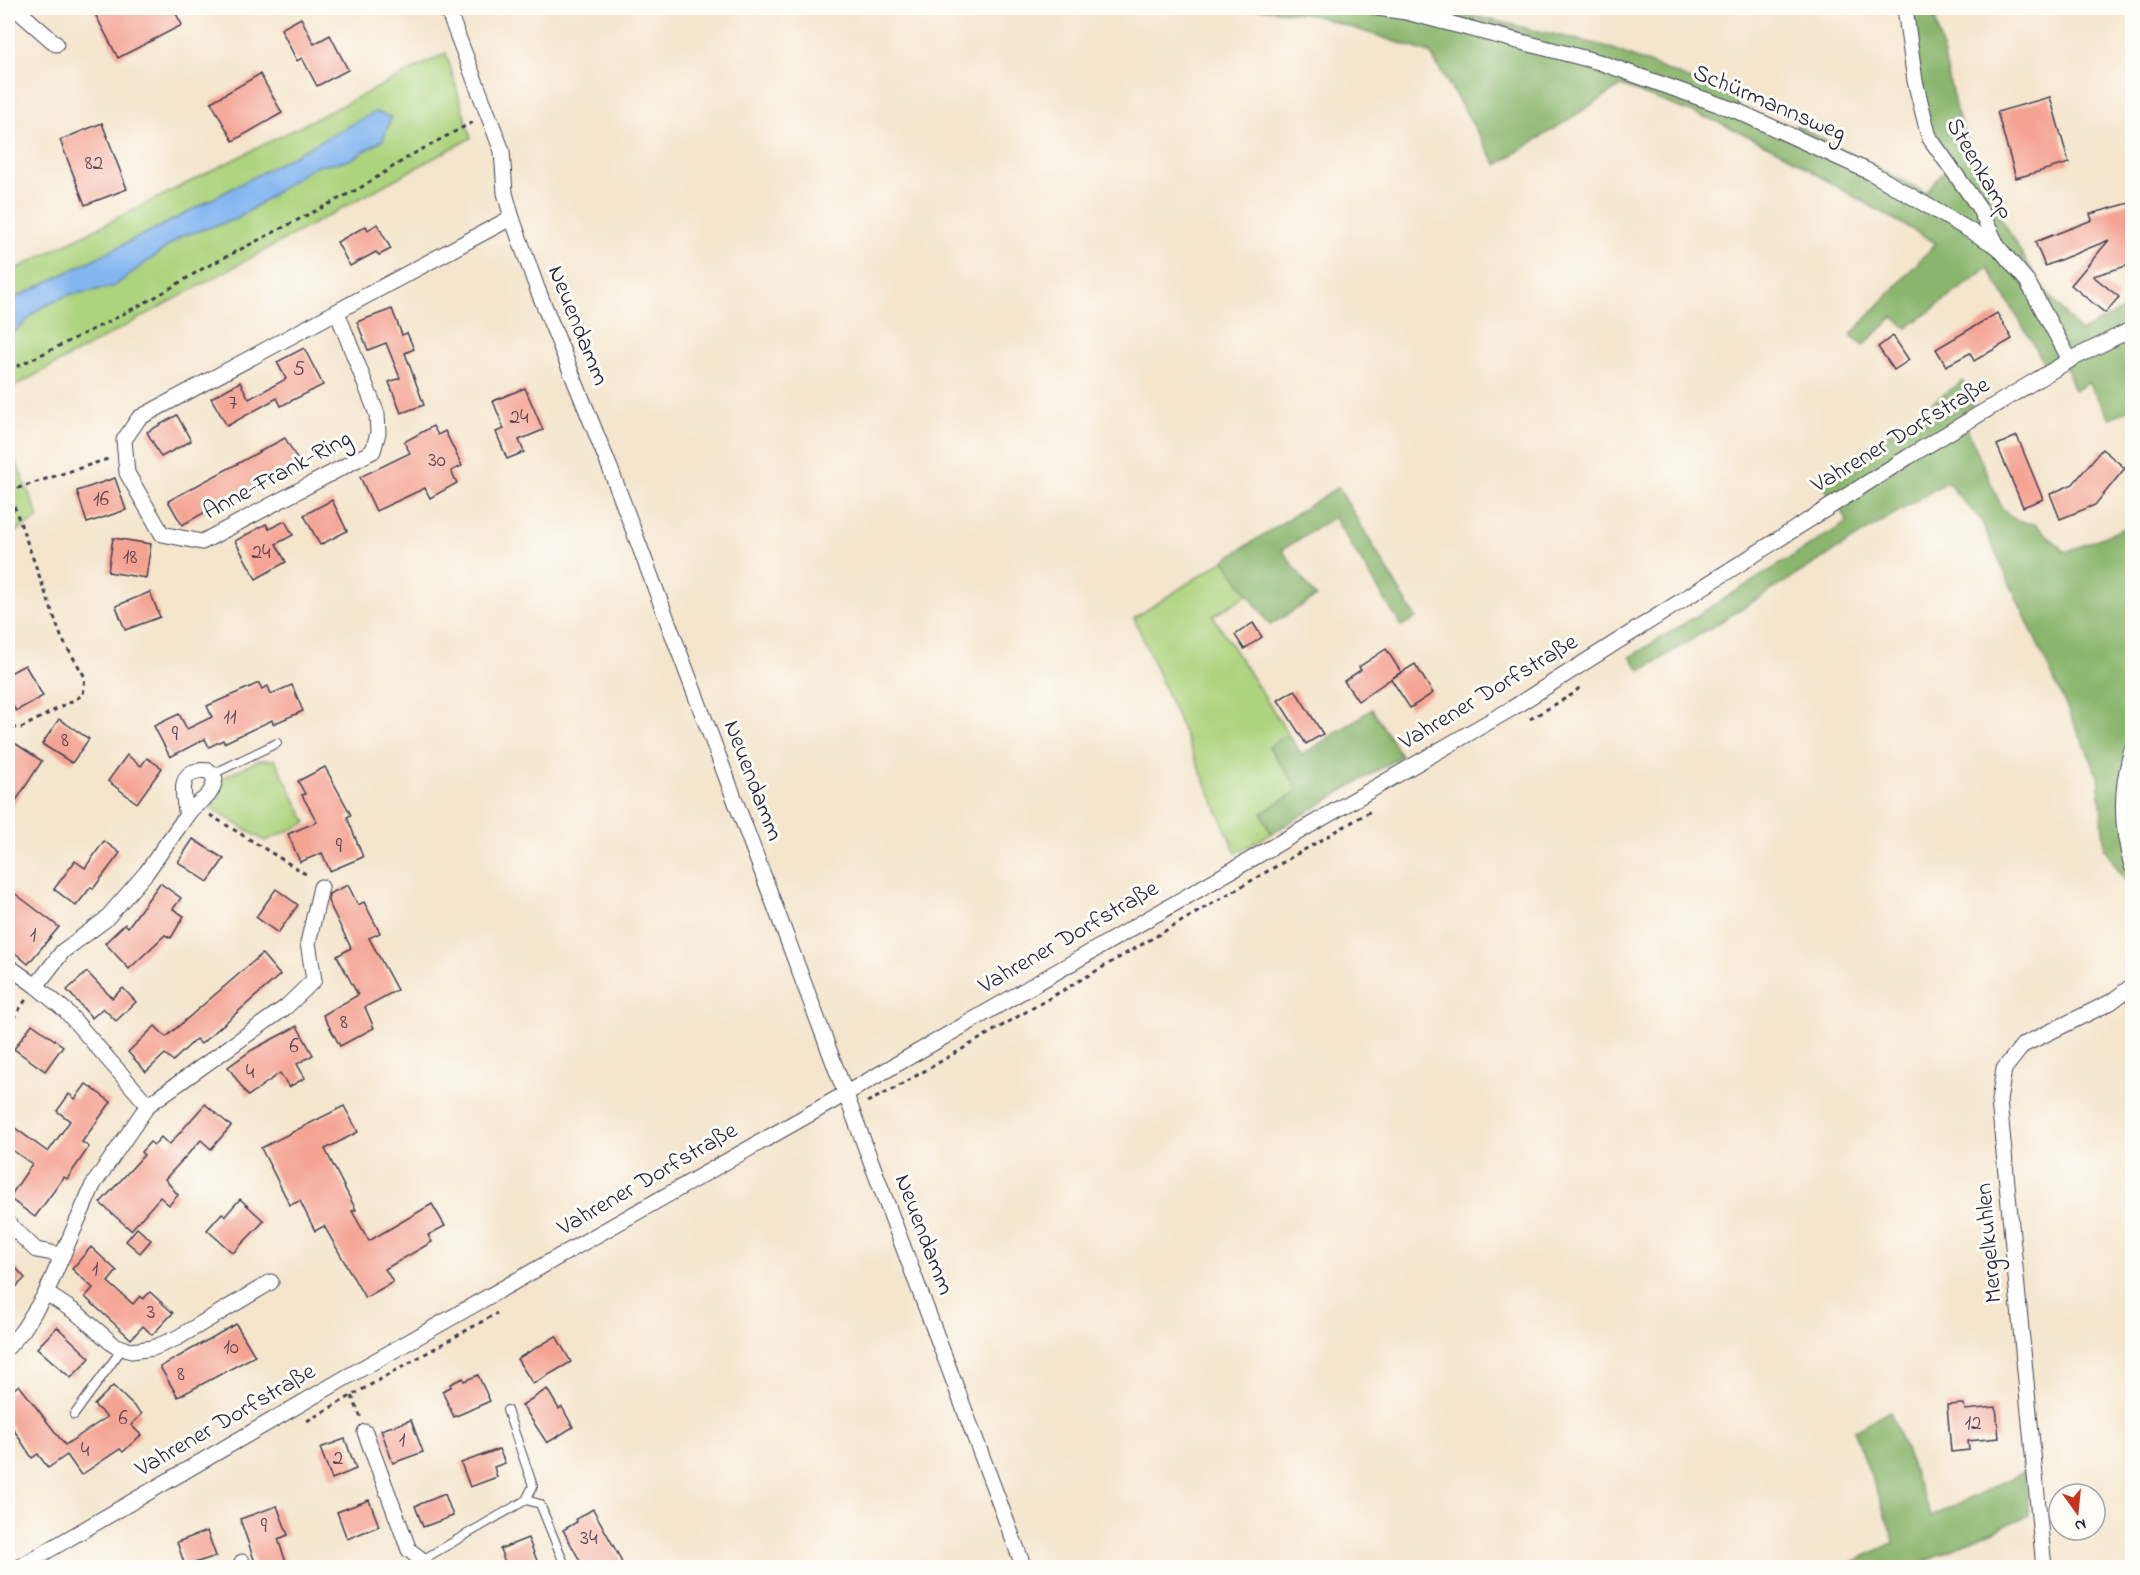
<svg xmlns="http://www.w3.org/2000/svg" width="2140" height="1575" viewBox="0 0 2140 1575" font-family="'Indie Flower',sans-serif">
<rect width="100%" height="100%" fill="#fdfcf7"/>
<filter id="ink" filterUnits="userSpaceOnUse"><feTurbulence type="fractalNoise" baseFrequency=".0167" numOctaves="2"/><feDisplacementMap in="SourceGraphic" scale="12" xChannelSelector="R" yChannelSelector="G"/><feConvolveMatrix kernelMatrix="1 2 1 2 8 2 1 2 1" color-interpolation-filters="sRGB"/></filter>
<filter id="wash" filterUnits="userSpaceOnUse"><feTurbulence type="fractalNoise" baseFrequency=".008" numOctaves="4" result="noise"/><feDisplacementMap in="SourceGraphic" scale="24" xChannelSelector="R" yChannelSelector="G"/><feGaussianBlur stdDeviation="1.35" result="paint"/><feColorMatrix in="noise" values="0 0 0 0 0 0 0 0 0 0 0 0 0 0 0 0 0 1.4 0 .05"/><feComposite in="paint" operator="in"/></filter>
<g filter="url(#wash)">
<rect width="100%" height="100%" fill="#f4e5cc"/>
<g fill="#acd37d" stroke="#677a5c" stroke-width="1.5">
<polygon points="446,53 471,138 8,390 8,273"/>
<polygon points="8,442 39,518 8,536"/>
<polygon points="1224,560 1249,594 1213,616 1288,734 1269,747 1299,790 1262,813 1271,834 1236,853 1134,618"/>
<polygon points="259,760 275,760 307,823 265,841 209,807 219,797 224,777"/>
</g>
<g fill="#89b56c" stroke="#566c54" stroke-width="1.5">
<polygon points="1250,8 1438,8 1605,46 1742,100 1732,112 1788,140 1796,125 1926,193 1953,161 1934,132 1919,82 1909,8 1933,8 1956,110 1978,171 2002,220 2039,283 2080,332 2132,305 2132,408 2110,418 2088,383 2074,390 2067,367 2045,366 2030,338 1988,268 1907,328 1893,317 1863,346 1851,335 1936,243 1839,188 1783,153 1723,124 1621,86 1497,165 1430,53 1310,14"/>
<polygon points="1963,381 1975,403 1961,415 2002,508 2016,521 2035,524 2066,552 2132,525 2132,766 2122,800 2132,811 2132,880 2125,880 2105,849 2098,775 1980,519 1946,482 1641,671 1630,657 1848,522 1820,481"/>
<polygon points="1338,487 1416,618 1401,626 1334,517 1282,550 1316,597 1270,625 1224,560"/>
<polygon points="1372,709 1401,756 1271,834 1262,813 1299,790 1269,747 1288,734 1302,755"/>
<polygon points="1890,1411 1931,1517 2024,1472 2029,1515 1913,1567 1842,1567 1895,1542 1854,1430"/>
</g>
<polygon fill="#83b6f0" stroke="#526c96" stroke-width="1.5" points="375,112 391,117 383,140 350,160 313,167 237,219 182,236 113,287 68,295 39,309 12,334 8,333 8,300 17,297 171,221"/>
<g id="blocks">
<g fill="#f4a393">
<polygon points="92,8 173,8 182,25 118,58"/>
<polygon points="301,18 314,44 330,35 348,70 317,86 302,58 297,61 281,29"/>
<polygon points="260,74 282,113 233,141 211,102"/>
<polygon points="2050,97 2069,163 2016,178 1997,112"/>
<polygon points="102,123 127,189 85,205 60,140"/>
<polygon points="2133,202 2133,264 2093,276 2119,297 2105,313 2071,285 2109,240 2045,266 2035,242 2092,220 2090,214"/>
<polygon points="377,224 391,249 379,255 376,252 350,266 337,242 366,226 368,230"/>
<polygon points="392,309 402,335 407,333 414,349 405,353 424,405 401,413 389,382 400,378 386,343 368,350 357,322"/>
<polygon points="1997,313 2012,339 1974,361 1970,353 1946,366 1936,349"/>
<polygon points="1893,336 1909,360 1894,370 1878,347"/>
<polygon points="304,348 323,385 281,406 277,398 227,426 211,398 240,382 249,399 286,379 277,362"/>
<polygon points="525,388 543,430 519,440 524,452 507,459 496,432 504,429 493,401"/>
<polygon points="177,415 191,441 161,457 147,432"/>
<polygon points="433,426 438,435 445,431 462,466 451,471 457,483 430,498 425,488 376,511 360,477 410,453 404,442"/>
<polygon points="2017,436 2043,499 2023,507 1997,445"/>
<polygon points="285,438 300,464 265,483 264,481 244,492 243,491 182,525 168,501"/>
<polygon points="2102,449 2125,468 2095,505 2060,519 2050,494 2073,484"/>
<polygon points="115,478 126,510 87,523 77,491"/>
<polygon points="332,500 347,531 320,545 304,515"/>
<polygon points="285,521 293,535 276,544 286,562 256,579 235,541 266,524 269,529"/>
<polygon points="113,538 151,544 146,578 108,572"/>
<polygon points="150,592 160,617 125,630 116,606"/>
<polygon points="1253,623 1262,637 1244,649 1235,635"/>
<polygon points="1386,649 1401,672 1358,701 1344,681 1361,670 1359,667"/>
<polygon points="1415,664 1433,693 1410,708 1391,679"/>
<polygon points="25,665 43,696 16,711 8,697 8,674"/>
<polygon points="259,683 262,689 268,686 271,694 292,685 303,711 273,724 272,720 224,743 223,740 209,747 205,739 170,757 154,726 179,714 187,729 212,717 207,706"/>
<polygon points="1295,690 1323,734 1306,744 1278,700"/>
<polygon points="59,719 89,739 72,763 42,744"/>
<polygon points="13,742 42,761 8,813 8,750"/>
<polygon points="127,755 141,766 147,758 162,768 137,803 108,781"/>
<polygon points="325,767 351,815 347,817 363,857 330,871 322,853 300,862 288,834 317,822 302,795 305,794 298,781"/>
<polygon points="193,839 224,859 208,882 178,862"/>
<polygon points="104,841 120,853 93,889 91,887 76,906 54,889 75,861 85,868"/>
<polygon points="160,883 181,898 173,909 184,916 171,938 165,935 129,969 105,943 125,924 128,927"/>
<polygon points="348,885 358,905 364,902 380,933 369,938 397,990 365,1007 374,1028 340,1046 323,1015 358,995 337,956 351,948 328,901 329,894"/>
<polygon points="276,889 298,905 278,933 256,917"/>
<polygon points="13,892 59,927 28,964 8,947 8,900"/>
<polygon points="262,954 280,975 201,1044 196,1039 173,1061 165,1054 146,1072 128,1052 155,1026 166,1037"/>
<polygon points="87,972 112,998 123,988 136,1002 116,1021 103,1008 92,1018 67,990"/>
<polygon points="32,1024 63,1046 45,1071 14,1049"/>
<polygon points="297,1026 313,1055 297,1064 305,1078 289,1087 280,1073 248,1096 228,1067 252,1050"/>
<polygon points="86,1084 111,1102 82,1142 89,1147 67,1179 64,1177 35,1217 9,1198 32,1164 8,1147 8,1123 48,1152 70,1121 57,1111 69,1094 75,1099"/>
<polygon points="205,1104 231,1126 211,1149 201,1140 165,1179 178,1195 169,1205 160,1197 131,1230 100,1203 144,1155 141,1152 150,1142 154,1145 161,1137 169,1145"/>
<polygon points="344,1106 358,1132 325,1149 356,1210 352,1211 369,1241 432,1204 445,1226 428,1235 432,1242 385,1269 393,1282 365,1298 324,1226 315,1231 300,1201 290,1205 261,1148"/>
<polygon points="240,1199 264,1221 233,1253 207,1230 222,1213 225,1216"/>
<polygon points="137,1228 151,1240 140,1253 126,1241"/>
<polygon points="91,1247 117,1271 108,1282 133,1304 140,1296 143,1299 150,1292 173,1313 152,1335 143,1326 131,1339 85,1297 93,1288 72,1269"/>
<polygon points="8,1259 25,1278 8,1295"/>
<polygon points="236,1324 255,1356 178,1397 160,1367"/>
<polygon points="57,1327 90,1358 71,1378 37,1348"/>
<polygon points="556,1336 571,1362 533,1384 517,1359"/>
<polygon points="478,1375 490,1401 454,1417 442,1391 451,1387 450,1384 463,1378 464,1381"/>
<polygon points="19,1385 65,1445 107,1417 94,1405 113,1386 142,1414 131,1425 141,1435 123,1452 120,1449 81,1475 67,1455 48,1468 38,1454 32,1458 8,1421 8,1394"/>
<polygon points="547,1389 559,1409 562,1407 573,1427 547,1443 522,1405"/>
<polygon points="1964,1404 1965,1410 1996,1407 1999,1438 1968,1441 1969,1450 1951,1452 1947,1405"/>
<polygon points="411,1420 423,1452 393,1463 381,1430"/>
<polygon points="345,1439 356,1469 332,1479 320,1448"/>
<polygon points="499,1449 505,1463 494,1467 497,1477 470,1487 461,1463"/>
<polygon points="445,1494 453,1516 423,1527 415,1506"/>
<polygon points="369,1500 379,1526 347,1539 337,1512"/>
<polygon points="277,1506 288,1535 278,1539 288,1568 257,1568 240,1519"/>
<polygon points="593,1509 619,1556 624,1568 584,1568 563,1530 577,1522 576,1519"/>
<polygon points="207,1531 216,1556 185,1566 177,1542"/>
<polygon points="528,1538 540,1568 507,1568 500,1549"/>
</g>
</g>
</g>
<g filter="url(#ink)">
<use href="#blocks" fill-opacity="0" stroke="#423f51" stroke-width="1.5"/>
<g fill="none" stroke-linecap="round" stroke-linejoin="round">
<g stroke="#423f51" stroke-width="10">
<g id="service">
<polyline points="213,774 277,743"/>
<polyline points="74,1415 122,1349"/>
<polyline points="526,1500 540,1504 566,1568"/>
<polyline points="421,1568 422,1560 526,1500 533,1486 507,1410"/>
</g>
</g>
<g stroke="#423f51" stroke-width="17">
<g id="minor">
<polyline points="15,8 56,44"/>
<polyline points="447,8 502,151 505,193 512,218 537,288 610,468 1024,1568"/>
<polyline points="1377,8 1406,12 1599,62 1737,111 1870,172 1998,247 2027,281 2070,360"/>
<polyline points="1905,8 1915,81 1929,137 1978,206 1998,247"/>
<polyline points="337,312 377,414 378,433 373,451 202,542 162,534 127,473 124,440 139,418 507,220 512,218"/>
<path d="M2132,750C2120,790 2121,826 2132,866"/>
<polyline points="8,966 36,986 66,1011 148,1105 93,1185 46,1293 23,1330 8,1347"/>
<path d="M36,986L63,951L105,920L146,873L187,815C198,798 210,803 215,779L209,771C177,767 182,793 187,815"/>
<polyline points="148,1105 286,1007 314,980 308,943 321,887"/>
<polyline points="8,1223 36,1250 63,1255"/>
<polyline points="46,1293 78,1314 114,1345 131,1351 153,1348 177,1338 271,1282"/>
<polyline points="365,1432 409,1550 422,1560"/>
<polyline points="242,1562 244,1568"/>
<polyline points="18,1568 345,1378 845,1094 1511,709 1908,457 2070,360 2132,329"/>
<polyline points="2044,1568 1999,1101 2004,1069 2023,1045 2111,1002 2132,986"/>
</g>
</g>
<g stroke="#423f51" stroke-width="3" stroke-dasharray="4.5 4.5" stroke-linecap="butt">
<polyline points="8,367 16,367 112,320 159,295 202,269 360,188 413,154 473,122"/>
<polyline points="8,489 62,639 85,677 83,695 21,728 8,728"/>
<polyline points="9,491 111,458"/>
<polyline points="1530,719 1573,694 1582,685"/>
<polyline points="210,815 309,876"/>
<polyline points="8,1026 27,998"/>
<polyline points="867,1102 890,1091 1371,811"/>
<polyline points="352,1396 361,1418"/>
<polyline points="307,1421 497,1313"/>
</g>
<use href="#service" stroke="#fff" stroke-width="8"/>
<use href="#minor" stroke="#fff" stroke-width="15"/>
</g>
</g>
<g text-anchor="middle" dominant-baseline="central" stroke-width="6" stroke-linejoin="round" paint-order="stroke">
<g font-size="21" fill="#564251">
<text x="94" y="164">82</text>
<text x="299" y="370">5</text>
<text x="233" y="404">7</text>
<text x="519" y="418">24</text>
<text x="437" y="461">30</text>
<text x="101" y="500">16</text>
<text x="261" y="553">24</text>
<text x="130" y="558">18</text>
<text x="230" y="718">11</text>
<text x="175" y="735">9</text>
<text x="65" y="741">8</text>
<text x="339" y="847">9</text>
<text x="33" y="936">1</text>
<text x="344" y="1023">8</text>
<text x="294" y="1047">6</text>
<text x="250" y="1073">4</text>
<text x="95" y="1270">1</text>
<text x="151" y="1313">3</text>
<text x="231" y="1348">10</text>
<text x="181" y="1375">8</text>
<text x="123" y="1419">6</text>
<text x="1973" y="1424">12</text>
<text x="402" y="1441">1</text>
<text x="85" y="1451">4</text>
<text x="338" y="1459">2</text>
<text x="264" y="1527">9</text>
<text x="589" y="1539">34</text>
</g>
<g font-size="24" fill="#22223b" stroke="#fdfcf7">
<text transform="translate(1769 104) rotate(23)">Schürmannsweg</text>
<text transform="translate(1979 169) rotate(60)">Steenkamp</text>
<text transform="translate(577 326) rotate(68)">Neuendamm</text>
<text transform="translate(1901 436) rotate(-31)">Vahrener Dorfstraße</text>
<text transform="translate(278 476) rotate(-28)">Anne-Frank-Ring</text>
<text transform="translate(1489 693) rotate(-31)">Vahrener Dorfstraße</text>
<text transform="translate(752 781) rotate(69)">Neuendamm</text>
<text transform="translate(1069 938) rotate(-30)">Vahrener Dorfstraße</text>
<text transform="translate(648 1180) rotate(-30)">Vahrener Dorfstraße</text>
<text transform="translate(923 1235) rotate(69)">Neuendamm</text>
<text transform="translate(1990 1243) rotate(-95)">Mergelkuhlen</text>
<text transform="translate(226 1421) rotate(-30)">Vahrener Dorfstraße</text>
</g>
</g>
<rect width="2140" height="1575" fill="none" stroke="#fdfcf7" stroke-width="30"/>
<g transform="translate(2077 1512) rotate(165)"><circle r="28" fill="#fdfcf7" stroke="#a5a5ac" stroke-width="1.5"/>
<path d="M0-4.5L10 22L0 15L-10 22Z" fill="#c8321e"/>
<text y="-9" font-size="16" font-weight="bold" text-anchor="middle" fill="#22223b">N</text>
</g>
</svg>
